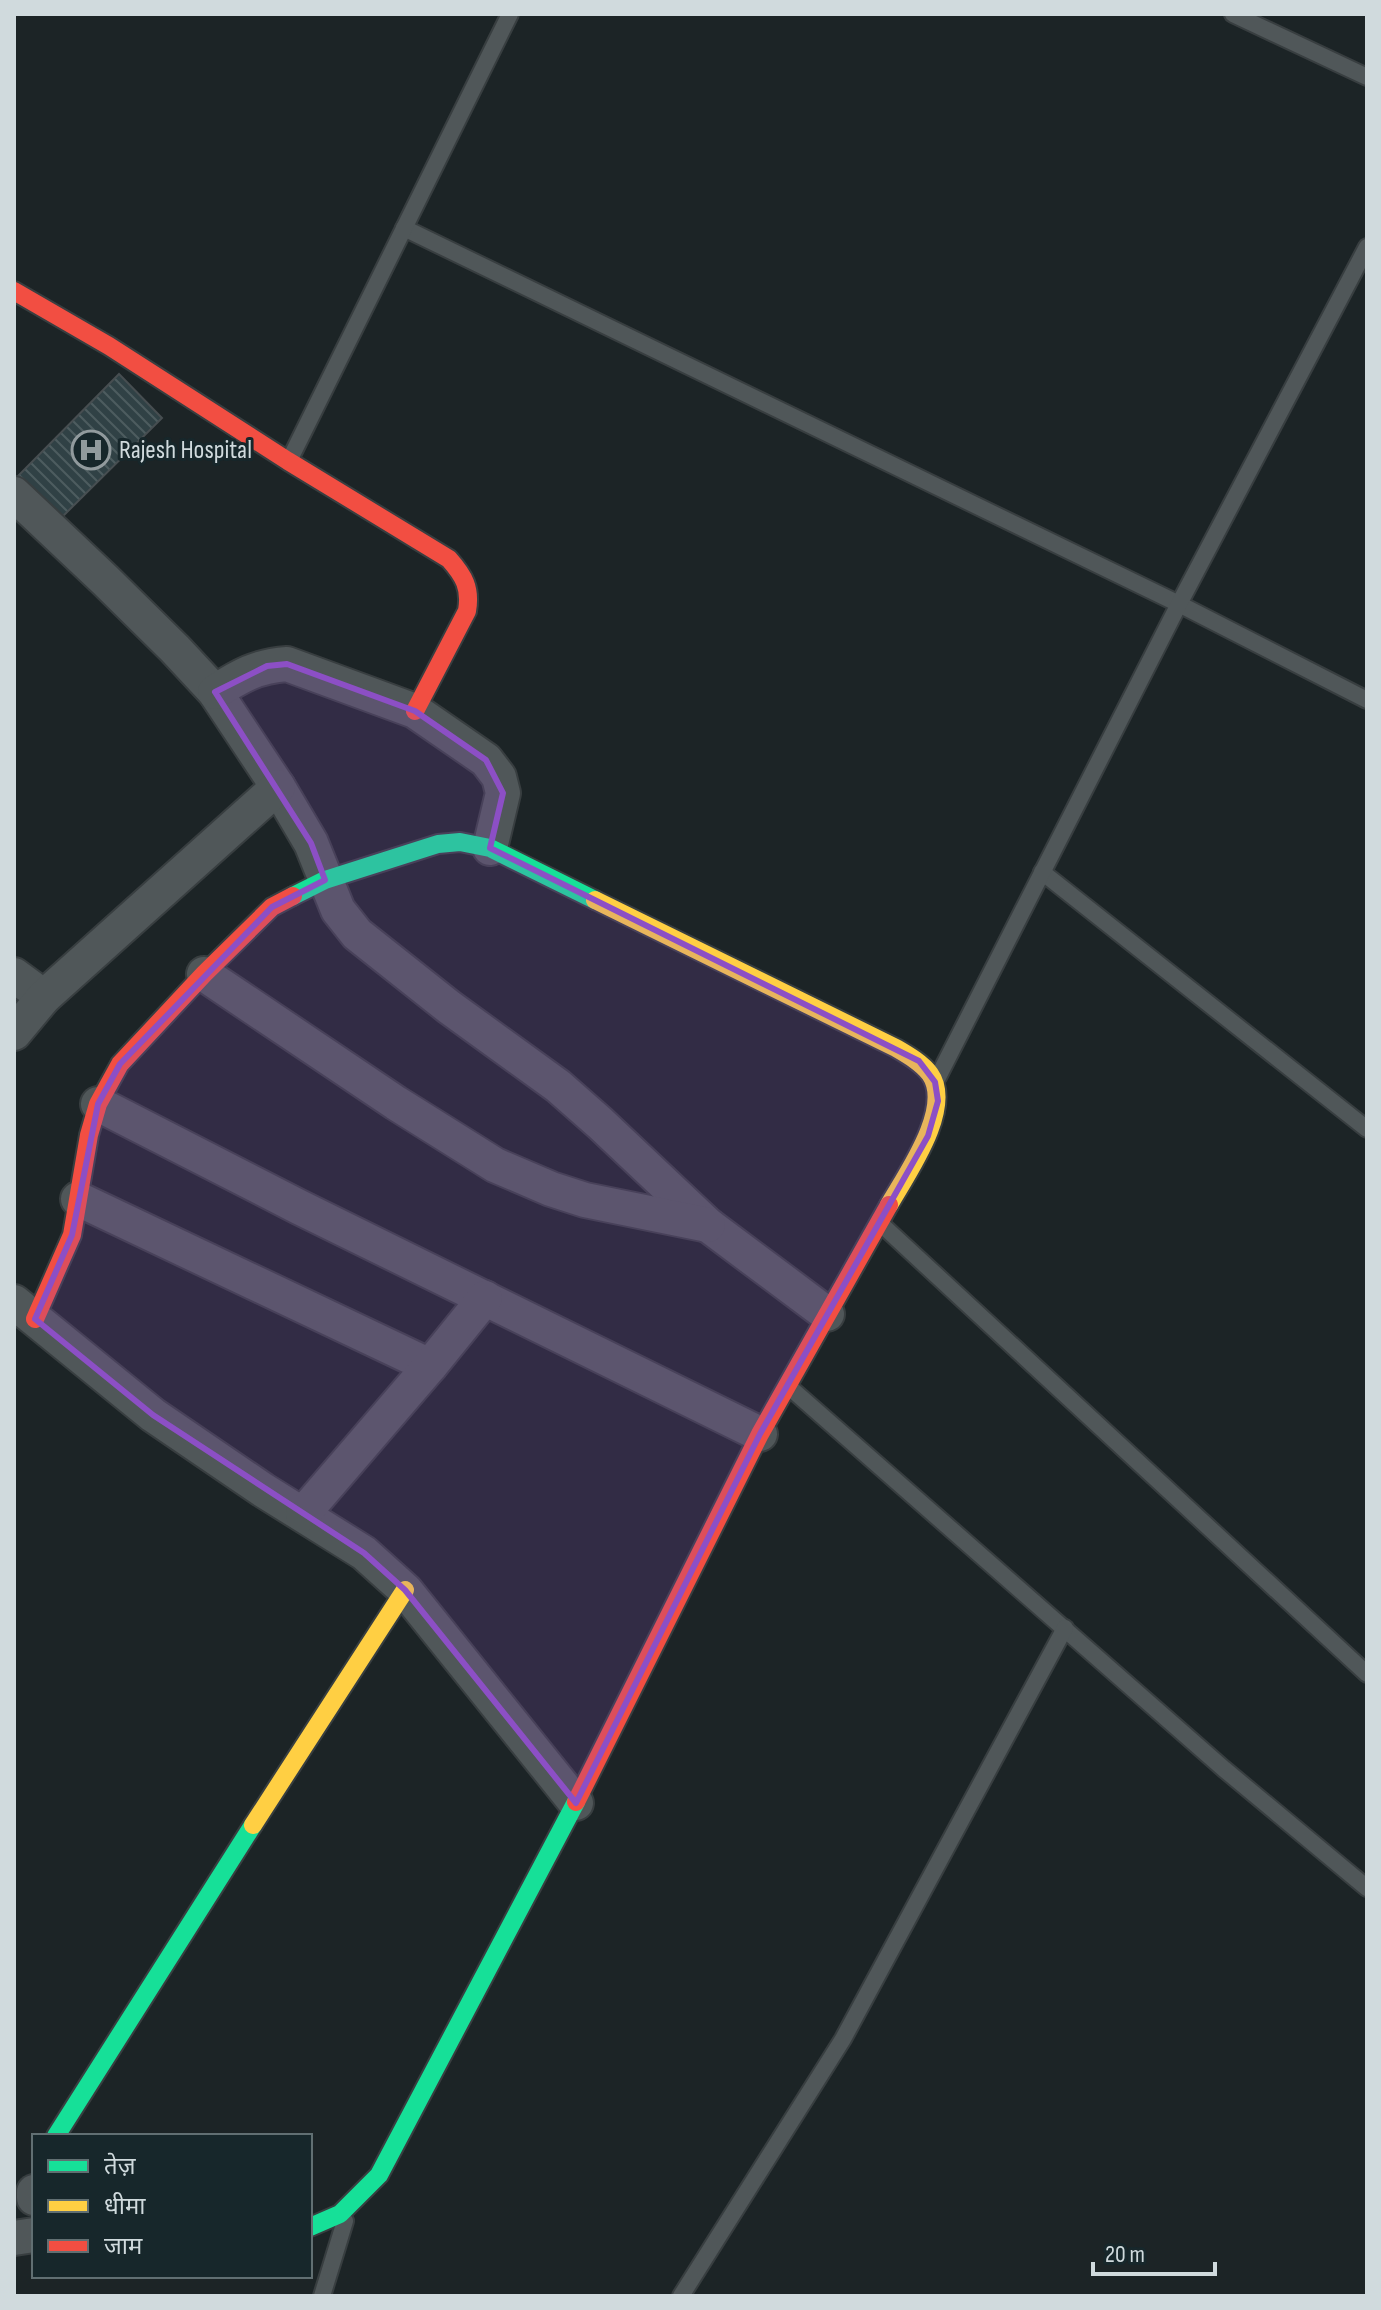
<svg xmlns="http://www.w3.org/2000/svg" width="1381" height="2310" viewBox="0 0 1381 2310" font-family="'Sofia Sans Condensed','Noto Sans Devanagari',sans-serif">
<defs>
<pattern id="building-back-hatch" width="6" height="6" patternUnits="userSpaceOnUse" patternTransform="scale(2)"><rect width="6" height="6" fill="#304145"/><path d="M-1 5l2 2M0 0l6 6M5-1l2 2" fill="none" stroke="#4d5c5f"/></pattern>
</defs>
<rect width="100%" height="100%" fill="#1c2426"/>
<polygon fill="url(#building-back-hatch)" stroke="#474e51" stroke-width="2" points="119,374 162,418 54,525 14,480"/>
<g fill="none" stroke-linecap="round" stroke-linejoin="round">
<g stroke="#383e40" stroke-width="20">
<g id="lane">
<polyline points="1233,14 1367,77"/>
<polyline points="404,228 1179,604 1367,700"/>
<polyline points="289,461 510,14"/>
<polyline points="1042,872 1367,1129"/>
<polyline points="938,1077 1179,604 1367,247"/>
<polyline points="881,1224 1367,1674"/>
<polyline points="788,1386 1224,1769 1367,1888"/>
<polyline points="322,2296 345,2221"/>
<polyline points="681,2296 843,2039 1065,1628"/>
</g>
</g>
<g stroke="#383e40" stroke-width="38">
<g id="street">
<polyline points="14,494 105,580 175,649 215,692 278,787 311,843 338,910 357,934 449,1007 558,1086 600,1123 708,1225 827,1314"/>
<path d="M215,692C240,676 257,666 287,664L415,711L486,760L499,777L503,793L490,848"/>
<polyline points="204,974 396,1103 495,1165 551,1189 585,1200 708,1225"/>
<polyline points="14,975 44,997"/>
<polyline points="14,1033 44,997 278,787"/>
<polyline points="98,1104 299,1207 760,1434"/>
<polyline points="78,1199 430,1366"/>
<polyline points="14,1302 153,1415 263,1490 364,1553 405,1590 576,1803"/>
<polyline points="303,1514 430,1366 485,1298"/>
<polyline points="34,2192 34,2198"/>
<polyline points="14,2238 34,2235"/>
</g>
</g>
<g stroke="#383e40" stroke-width="22">
<g id="fast">
<polyline points="293,896 325,880 438,844 460,842 490,848 595,900"/>
<polyline points="56,2136 253,1825"/>
<polyline points="310,2227 340,2214 379,2175 576,1802"/>
</g>
</g>
<g stroke="#383e40" stroke-width="22">
<g id="slow">
<path d="M595,900L896,1048C908,1055 922,1063 930,1074C954,1108 906,1175 889,1205"/>
<polyline points="253,1825 405,1590"/>
</g>
</g>
<g stroke="#383e40" stroke-width="22">
<g id="jam">
<path d="M14,291L109,346L288,461L449,559C464,576 471,588 467,611L415,711"/>
<polyline points="35,1319 72,1235 89,1135 98,1104 120,1064 204,974 272,907 293,896"/>
<polyline points="576,1802 760,1434 889,1205"/>
</g>
</g>
<use href="#lane" stroke="#505759" stroke-width="16"/>
<use href="#street" stroke="#505759" stroke-width="34"/>
<use href="#fast" stroke="#16e098" stroke-width="18"/>
<use href="#slow" stroke="#ffcf43" stroke-width="18"/>
<use href="#jam" stroke="#f24e42" stroke-width="18"/>
</g>
<path fill="#8c4fc5" fill-opacity="0.2" stroke="#8c4fc5" stroke-width="6" stroke-linejoin="round" d="M287,664L415,711L486,760L503,793L490,848L919,1061L935,1082L938,1101L928,1136L760,1434L576,1803L405,1590L364,1553L153,1415L35,1319L72,1235L98,1104L120,1064L272,907L325,880L311,843L215,692L267,666Z"/>
<defs>
<g id="hospital-ring" transform="scale(2)"><circle r="9.5" fill="#17272b" stroke="#919a9d" stroke-width="1.5"/><path d="M-5-5h3v3.5h4V-5h3V5h-3V1.5h-4V5h-3Z" fill="#919a9d"/></g>
</defs>
<g fill-rule="evenodd">
<use href="#hospital-ring" x="91" y="450"/>
</g>
<g text-anchor="middle" dominant-baseline="central" stroke-width="6" stroke-linejoin="round" paint-order="stroke">
<g font-size="26" fill="#d0dadd" stroke="#17272b" text-anchor="start">
<text x="119" y="450">Rajesh Hospital</text>
</g>
</g>
<rect width="1381" height="2310" fill="none" stroke="#d0dadd" stroke-width="32"/>
<rect x="32" y="2134" width="280" height="144" fill="#17272b" stroke="#616f72" stroke-width="2"/>
<rect x="48" y="2160" width="40" height="12" fill="#16e098" stroke="#616f72" stroke-width="2"/>
<text x="104" y="2174" font-size="24" fill="#d0dadd">तेज़</text>
<rect x="48" y="2200" width="40" height="12" fill="#ffcf43" stroke="#616f72" stroke-width="2"/>
<text x="104" y="2214" font-size="24" fill="#d0dadd">धीमा</text>
<rect x="48" y="2240" width="40" height="12" fill="#f24e42" stroke="#616f72" stroke-width="2"/>
<text x="104" y="2254" font-size="24" fill="#d0dadd">जाम</text>
<path d="M1093 2262v12h122v-12" fill="none" stroke="#d0dadd" stroke-width="4"/>
<text x="1105" y="2262" font-size="24" fill="#d0dadd" stroke="#17272b" stroke-width="6" paint-order="stroke">20 m</text>
</svg>
